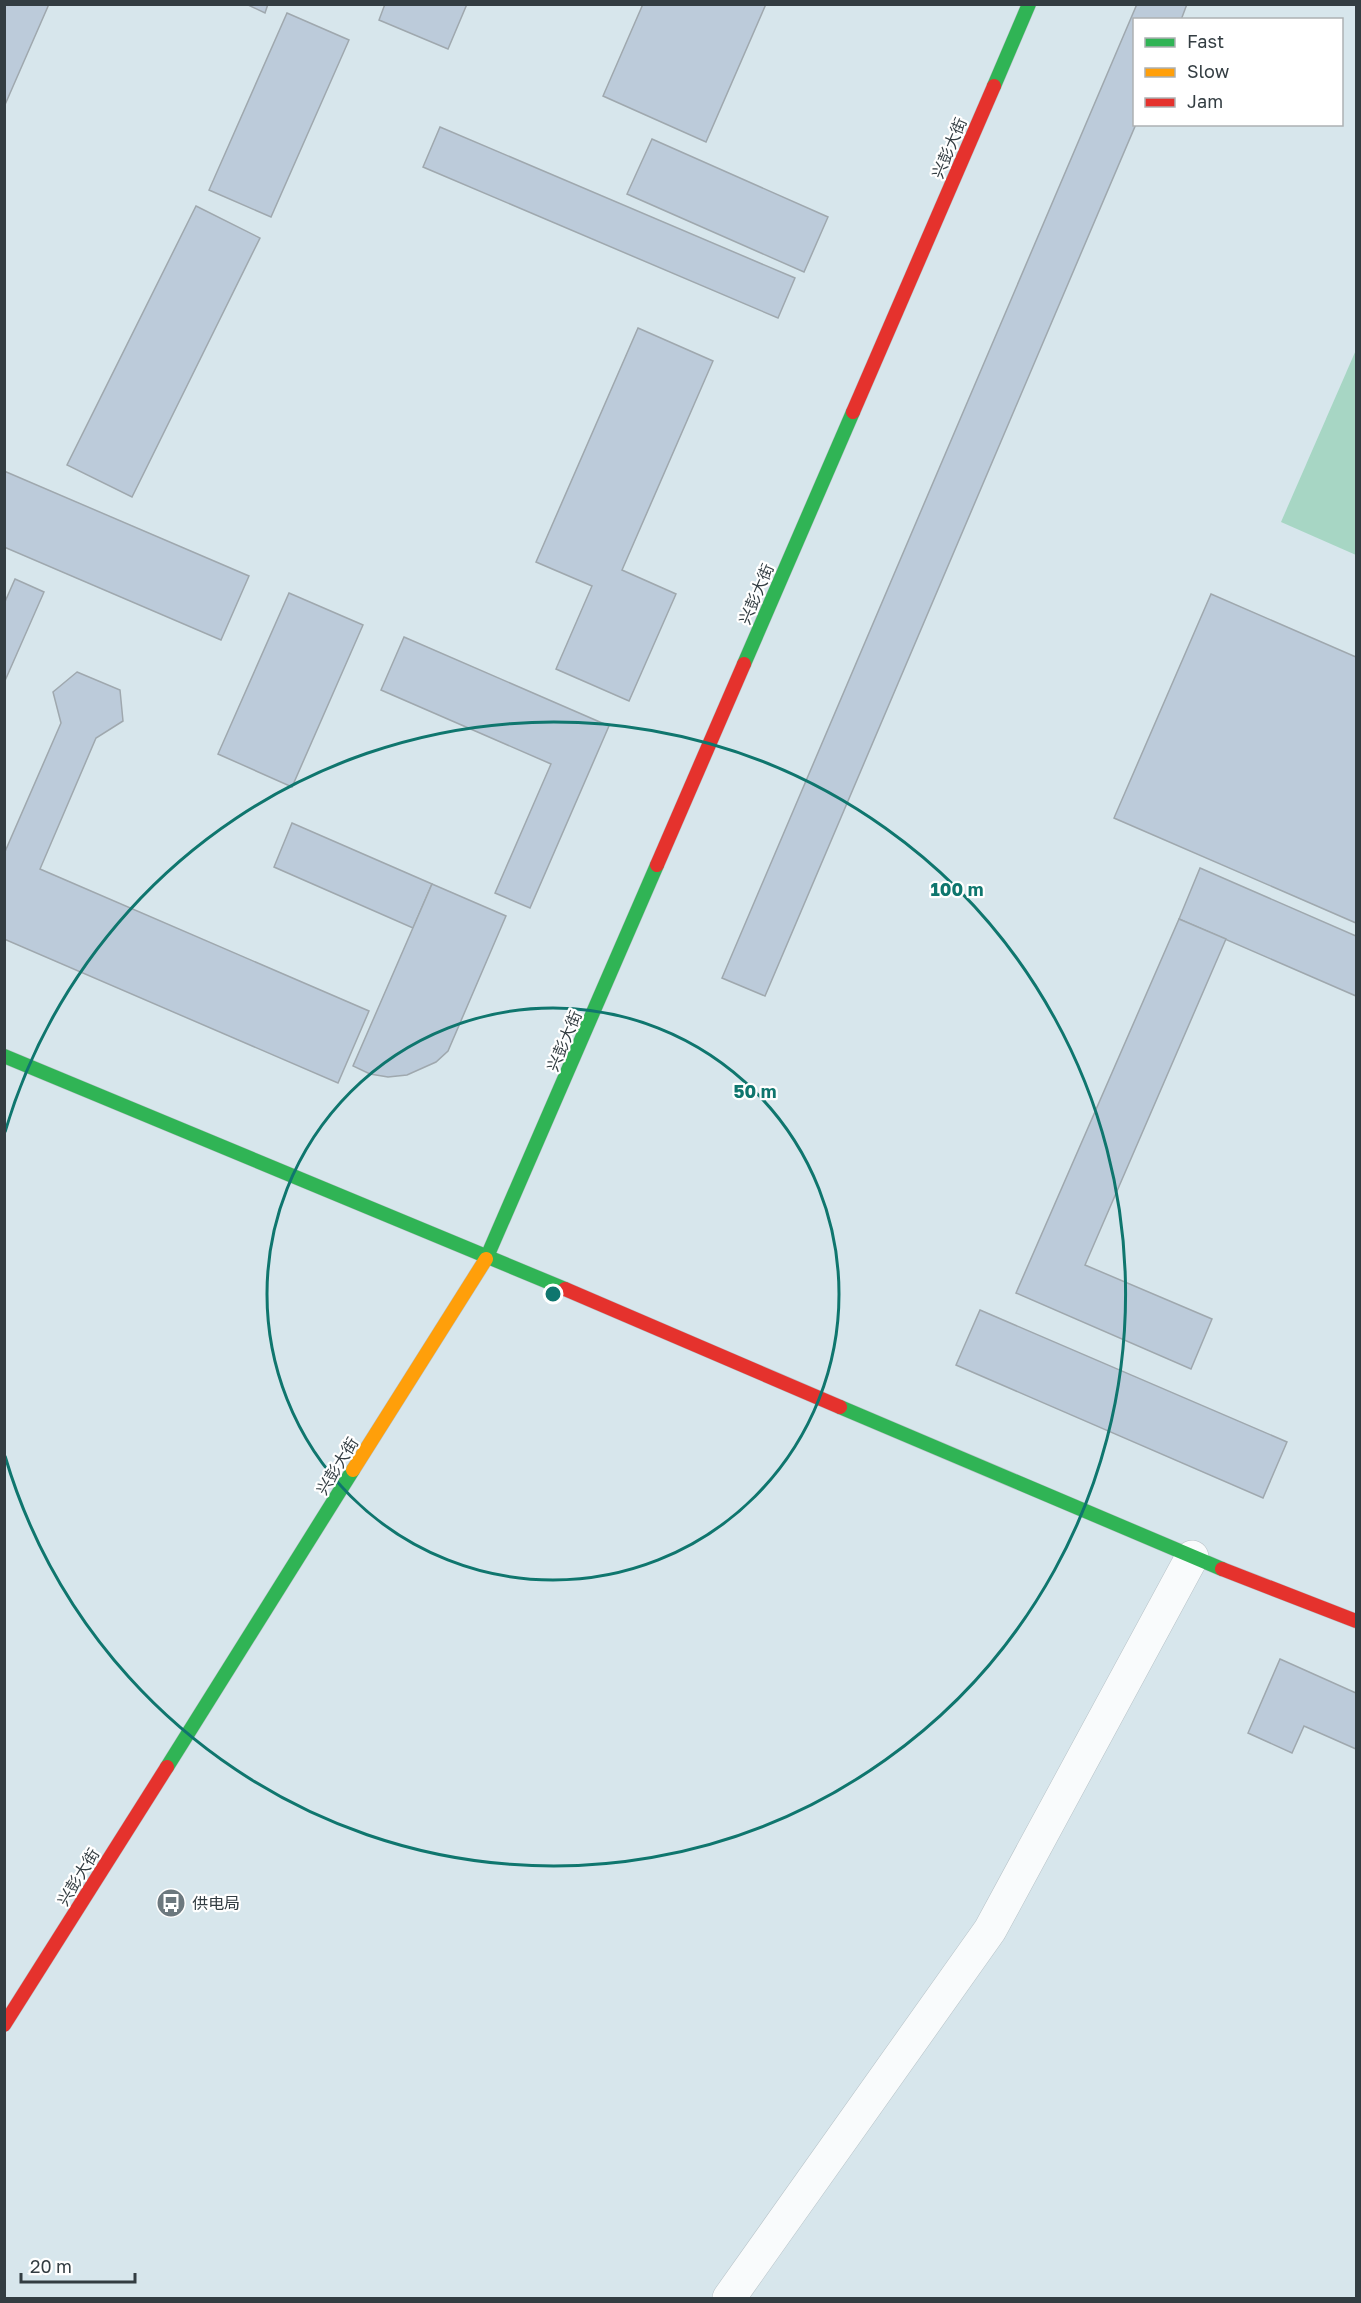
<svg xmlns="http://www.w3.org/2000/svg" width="1361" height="2303" viewBox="0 0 1361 2303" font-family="'Golos Text','Noto Sans SC',sans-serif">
<rect width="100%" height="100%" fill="#d7e6ec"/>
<polygon fill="#a7d6c4" points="1356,350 1356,555 1281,522"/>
<g fill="#bccbda" stroke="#9fa8ae" stroke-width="1.5">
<polygon points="4,4 49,4 4,107"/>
<polygon points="246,4 268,4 265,13"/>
<polygon points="385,4 467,4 448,49 379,20"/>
<polygon points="643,4 766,4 706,142 603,96"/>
<polygon points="1137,4 1187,4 1181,20 1134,20 1136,124 765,996 722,978"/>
<polygon points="287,13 349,40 271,217 209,190"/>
<polygon points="440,127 795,278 778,318 423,167"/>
<polygon points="652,139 828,217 804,272 627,194"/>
<polygon points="196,206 260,238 132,497 67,465"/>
<polygon points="638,328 713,361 622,570 676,594 629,701 556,669 592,586 536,562"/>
<polygon points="4,471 249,576 221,640 4,547"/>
<polygon points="15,579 44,592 4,683 4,604"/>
<polygon points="289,593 363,625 292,787 218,754"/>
<polygon points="1211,594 1356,657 1356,923 1114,818"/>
<polygon points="404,637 609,726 530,908 495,893 551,764 381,690"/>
<polygon points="77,672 120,690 123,721 96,738 40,869 369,1011 338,1083 4,939 4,854 61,723 53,692"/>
<polygon points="292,823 432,884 413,928 274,867"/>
<polygon points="1200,868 1356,936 1356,996 1179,919"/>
<polygon points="432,884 506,916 448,1051 436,1062 407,1075 388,1077 370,1074 353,1066"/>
<polygon points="1179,919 1226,939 1085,1265 1212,1319 1191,1369 1016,1293"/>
<polygon points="980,1310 1287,1442 1263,1498 956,1365"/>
<polygon points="1280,1659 1356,1693 1356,1749 1304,1726 1292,1753 1248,1733"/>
</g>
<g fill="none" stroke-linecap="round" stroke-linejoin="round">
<g stroke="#b7c2c7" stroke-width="34">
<polyline id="street" points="729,2298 990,1930 1192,1557"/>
</g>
<g stroke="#b7c2c7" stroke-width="15">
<g id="fast">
<polyline points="994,86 1029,4"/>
<polyline points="744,664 853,412"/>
<polyline points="4,1056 565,1289"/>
<polyline points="486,1259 657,865"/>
<polyline points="840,1407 1222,1569"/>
<polyline points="167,1767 353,1470"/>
</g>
</g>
<g stroke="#b7c2c7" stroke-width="15">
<polyline id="slow" points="353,1470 486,1259"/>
</g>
<g stroke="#b7c2c7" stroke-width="15">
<g id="jam">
<polyline points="853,412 994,86"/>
<polyline points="657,865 744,664"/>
<polyline points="565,1289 840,1407"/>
<polyline points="1222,1569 1356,1621"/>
<polyline points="4,2025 167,1767"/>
</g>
</g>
<use href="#street" stroke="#f9fbfc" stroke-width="33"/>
<use href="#fast" stroke="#30b455" stroke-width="14"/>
<use href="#slow" stroke="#ff9f0a" stroke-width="14"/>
<use href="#jam" stroke="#e5322d" stroke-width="14"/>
</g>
<g fill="none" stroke="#0f766e" stroke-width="3">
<circle cx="553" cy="1294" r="286"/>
<path d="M5 1132A572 572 0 1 1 5 1456"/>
</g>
<defs>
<g id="bus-disc" transform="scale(1.5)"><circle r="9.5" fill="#6c787e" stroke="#fff"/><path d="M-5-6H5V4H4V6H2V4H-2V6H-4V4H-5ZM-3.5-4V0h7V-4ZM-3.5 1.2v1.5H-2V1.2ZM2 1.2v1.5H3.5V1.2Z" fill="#fff"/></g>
</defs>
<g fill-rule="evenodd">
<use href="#bus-disc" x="171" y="1903"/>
</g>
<g text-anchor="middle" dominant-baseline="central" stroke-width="4.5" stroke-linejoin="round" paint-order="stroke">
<g font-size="16" fill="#333d42" stroke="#fff">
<text transform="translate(949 148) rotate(-67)">兴彭大街</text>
<text transform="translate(756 594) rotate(-67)">兴彭大街</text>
<text transform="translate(564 1041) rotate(-67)">兴彭大街</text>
<text transform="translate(337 1466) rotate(-58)">兴彭大街</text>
<text transform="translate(78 1877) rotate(-58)">兴彭大街</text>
</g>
<g font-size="16" fill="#333d42" stroke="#fff" text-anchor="start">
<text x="192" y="1903">供电局</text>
</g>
</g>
<circle cx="553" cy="1294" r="9" fill="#0f766e" stroke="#fff" stroke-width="3"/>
<g font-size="18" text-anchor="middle" font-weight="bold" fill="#0f766e" stroke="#fff" stroke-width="4.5" stroke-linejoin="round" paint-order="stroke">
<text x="957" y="896">100 m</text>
<text x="755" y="1098">50 m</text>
</g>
<rect width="1361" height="2303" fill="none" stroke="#333d42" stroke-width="12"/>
<rect x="1133" y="18" width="210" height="108" fill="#ffffff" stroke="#adb1b3" stroke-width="1.5"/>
<rect x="1145" y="38" width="30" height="9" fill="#30b455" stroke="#adb1b3" stroke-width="1.5"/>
<text x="1187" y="48" font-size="18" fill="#333d42">Fast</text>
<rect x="1145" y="68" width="30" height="9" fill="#ff9f0a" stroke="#adb1b3" stroke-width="1.5"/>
<text x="1187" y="78" font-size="18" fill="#333d42">Slow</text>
<rect x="1145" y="98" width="30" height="9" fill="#e5322d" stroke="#adb1b3" stroke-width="1.5"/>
<text x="1187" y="108" font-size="18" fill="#333d42">Jam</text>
<path d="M21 2273v9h114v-9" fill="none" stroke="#333d42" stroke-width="3"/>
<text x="30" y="2273" font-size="18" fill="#333d42" stroke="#ffffff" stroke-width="4.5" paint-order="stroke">20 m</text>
</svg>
